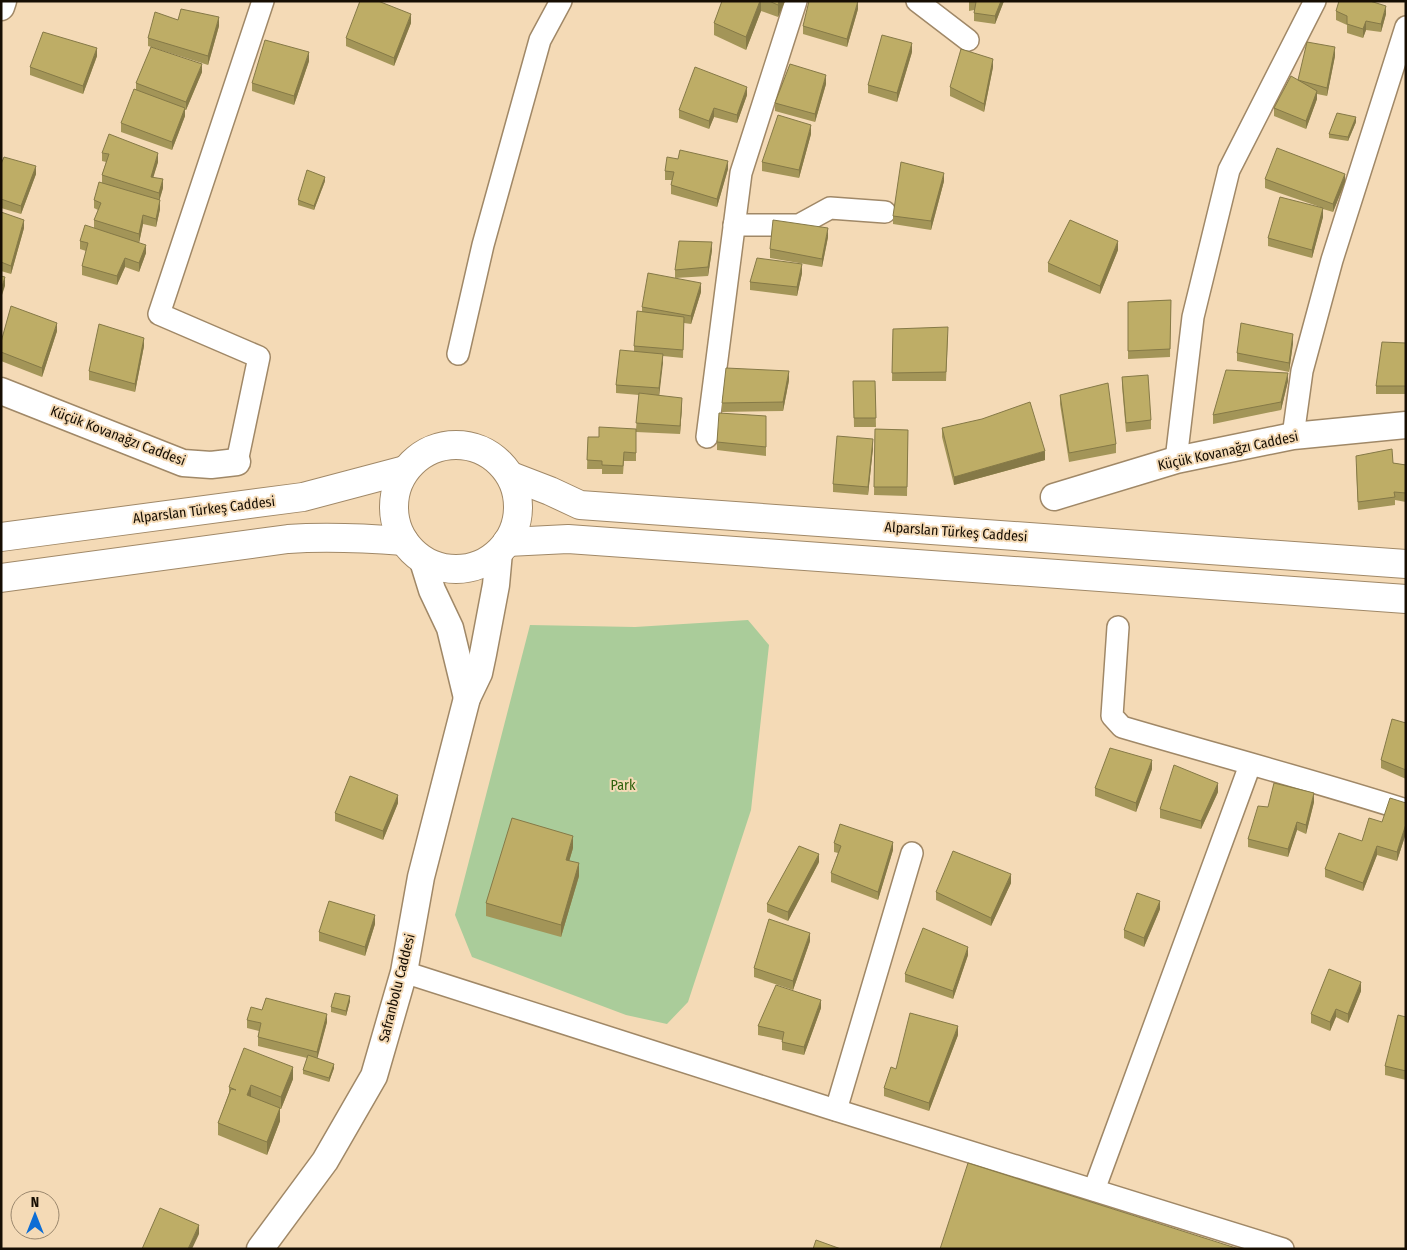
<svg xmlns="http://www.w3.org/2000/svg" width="1407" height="1250" viewBox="0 0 1407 1250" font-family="'Fira Sans Condensed',sans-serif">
<rect width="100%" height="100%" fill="#f4dab6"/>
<polygon fill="#aacc9a" points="748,620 769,645 751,810 688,1002 667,1024 626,1015 472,957 455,915 530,625 635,627"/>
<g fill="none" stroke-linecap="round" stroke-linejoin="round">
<g stroke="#a08867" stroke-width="24">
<g id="minor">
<polyline points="917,1 968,40"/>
<polyline points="734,225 799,225 830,208 885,212"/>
<polyline points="458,354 483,245 540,40 561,1"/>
<polyline points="1293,436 1302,371 1332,260 1406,27"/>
<polyline points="707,437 741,173 796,1"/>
<polyline points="1176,460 1193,317 1229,170 1315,1"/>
<polyline points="237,462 259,357 159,314 263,1"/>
<path d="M1118,627L1112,716L1122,727C1217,755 1312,780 1406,810"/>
<polyline points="404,972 829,1108 1283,1249"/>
<polyline points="836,1110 912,853"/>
<polyline points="1094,1190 1250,765"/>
</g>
</g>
<g stroke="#a08867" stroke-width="29">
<g id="tertiary">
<polyline points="1,7 3,1"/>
<polyline points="1,391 183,463 211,465 237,462"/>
<polyline points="1054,497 1176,460 1293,436 1406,425"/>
<polyline points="423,561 432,590 450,628 467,698"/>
<polyline points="260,1249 325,1161 374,1076 404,972 421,877 467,698 479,673 483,654 496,585 499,552"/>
</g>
</g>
<g stroke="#a08867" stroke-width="30">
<g id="secondary">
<circle cx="456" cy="507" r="62"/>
<polyline points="511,476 550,491 580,505 1406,564"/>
<polyline points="1,537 303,497 405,470"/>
<polyline points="507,542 568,539 1406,599"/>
<path d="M1,578L288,539C327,536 365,538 404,541"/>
</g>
</g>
<use href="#minor" stroke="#fff" stroke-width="21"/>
<use href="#tertiary" stroke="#fff" stroke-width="26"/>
<use href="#secondary" stroke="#fff" stroke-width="28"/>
</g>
<g fill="#a39558">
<polygon points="722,1 785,1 778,17 761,11 746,50 714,35 714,23"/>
<polygon points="969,1 1004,1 995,24 974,21 974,10 969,11"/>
<polygon points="858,9 847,47 803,34 803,26"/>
<polygon points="1336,11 1386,14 1381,32 1366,30 1363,38 1347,33 1347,25 1336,20"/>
<polygon points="411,23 394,66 346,46 346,38"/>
<polygon points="219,26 208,65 148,46 148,38"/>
<polygon points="912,52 897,102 868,93 868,85"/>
<polygon points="97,56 83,94 30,75 30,67"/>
<polygon points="1335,56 1327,96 1317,94 1317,99 1306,129 1274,116 1274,108 1298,80"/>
<polygon points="309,61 294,105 252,91 252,83"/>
<polygon points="993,67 984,112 950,96 950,87"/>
<polygon points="202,72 186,110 185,110 185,116 172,150 121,132 121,123 136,90 136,83"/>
<polygon points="826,84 815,122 775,111 775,103"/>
<polygon points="747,95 737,123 714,117 709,129 679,118 679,110"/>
<polygon points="1356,122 1348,141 1329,138 1329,134"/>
<polygon points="811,134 799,178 762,171 762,162"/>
<polygon points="102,153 158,162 153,177 163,188 159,200 160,209 156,227 143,224 139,243 146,253 139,272 125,267 117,285 82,275 82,266 86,251 80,249 80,241 94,228 94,220 98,210 94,208 94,200 102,182 102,175 106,162 102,161"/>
<polygon points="1,164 36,174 21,214 1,208"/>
<polygon points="728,169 717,207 671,194 671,185 672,180 665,180 665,171"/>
<polygon points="1265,179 1345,182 1333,212 1323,209 1323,217 1312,258 1268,246 1268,238 1323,208 1265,188"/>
<polygon points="325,181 314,210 298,205 298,200"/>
<polygon points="944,181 931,230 893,224 893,216"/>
<polygon points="1,212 24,228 11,274 1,271"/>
<polygon points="828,237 822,267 770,258 770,249"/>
<polygon points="712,250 708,276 675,278 675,270"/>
<polygon points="1118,250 1100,294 1048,272 1048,263"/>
<polygon points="802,273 797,296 750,290 750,282"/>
<polygon points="701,292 691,324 684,323 683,358 663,356 659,395 682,406 680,434 636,432 636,461 624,461 623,474 602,474 602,469 587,469 588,437 599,437 636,429 639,395 616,393 616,385 634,352 634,346 642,312 642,307"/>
<polygon points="1171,300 1170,357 1128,359 1128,302"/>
<polygon points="893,329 948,335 946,381 892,381"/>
<polygon points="57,331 42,377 1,361 1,342"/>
<polygon points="1293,343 1289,372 1237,361 1237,353"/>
<polygon points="1406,343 1406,394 1376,394 1376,386"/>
<polygon points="144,346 135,392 89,380 89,371"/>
<polygon points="1122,377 1151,420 1151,429 1126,432 1122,386"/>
<polygon points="789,380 783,411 722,412 722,403"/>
<polygon points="853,381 875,381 876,427 854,427"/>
<polygon points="1288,381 1281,410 1213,424 1213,415"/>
<polygon points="1060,395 1116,444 1116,453 1069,462 1060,404"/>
<polygon points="766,416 766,456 717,450 717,442"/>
<polygon points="942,428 1045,460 954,485 942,437"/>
<polygon points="875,429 908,430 907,496 874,495"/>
<polygon points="873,448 868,495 833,492 833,484"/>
<polygon points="1393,463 1406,465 1406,502 1395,500 1395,505 1358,510 1356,464"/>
<polygon points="1406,723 1406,779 1381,768 1381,760"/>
<polygon points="1152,769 1136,812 1095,796 1095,788"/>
<polygon points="1218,792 1201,829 1160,818 1160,809"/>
<polygon points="1314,802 1306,834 1297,830 1288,857 1248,847 1248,839 1268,807"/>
<polygon points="398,803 383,840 335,821 335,813"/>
<polygon points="1406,803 1406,833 1397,861 1377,855 1363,891 1325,877 1325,869 1362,841 1382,822"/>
<polygon points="834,843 893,850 878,900 831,882 831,873 838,853 834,852"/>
<polygon points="573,848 569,861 579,876 561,937 486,916 486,903"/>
<polygon points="819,862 788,921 767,912 767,904"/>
<polygon points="1011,883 991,926 936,900 936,892"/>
<polygon points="1160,909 1144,947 1124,938 1124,930"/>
<polygon points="375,924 365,956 319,941 319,932"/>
<polygon points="810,941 793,990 754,977 754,968"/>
<polygon points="968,955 953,999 905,982 905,974"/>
<polygon points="1361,991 1348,1023 1336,1017 1330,1031 1311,1023 1311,1014"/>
<polygon points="350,1001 346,1016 331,1012 331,1007"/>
<polygon points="821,1008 804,1055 782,1050 782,1040 758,1035 758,1026"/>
<polygon points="262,1010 327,1022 317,1058 334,1068 329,1082 303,1074 303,1070 307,1058 258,1046 258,1037 259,1031 247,1028 247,1020"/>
<polygon points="1406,1017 1406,1080 1385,1075 1385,1066"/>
<polygon points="958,1035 929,1111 884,1096 884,1088 896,1069"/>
<polygon points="293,1079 281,1109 280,1109 280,1121 267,1155 218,1135 218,1123 229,1093 229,1087"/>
</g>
<g fill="#857947">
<polygon points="760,1 761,1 761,11 746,50 746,37"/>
<polygon points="779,1 785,1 778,17 778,5"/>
<polygon points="858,1 858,9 847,47 847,39"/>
<polygon points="1001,1 1004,1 995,24 995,16"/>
<polygon points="1386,6 1386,14 1381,32 1381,24"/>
<polygon points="411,14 411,23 394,66 394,58"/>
<polygon points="219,17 219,26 208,65 208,56"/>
<polygon points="1366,21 1366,30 1363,38 1363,29"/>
<polygon points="912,43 912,52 897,102 897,93"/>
<polygon points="1335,47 1335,56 1327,96 1327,88"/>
<polygon points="97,48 97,56 83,94 83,86"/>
<polygon points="309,52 309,61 294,105 294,96"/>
<polygon points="993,59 993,67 984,112 984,104"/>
<polygon points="202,64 202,72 186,110 186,102"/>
<polygon points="826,75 826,84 815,122 815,114"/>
<polygon points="747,87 747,95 737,123 737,115"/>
<polygon points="1317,91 1317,99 1306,129 1306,121"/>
<polygon points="185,108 185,116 172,150 172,142"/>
<polygon points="714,108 714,117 709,129 709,121"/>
<polygon points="1356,117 1356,122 1348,141 1348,137"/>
<polygon points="811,125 811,134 799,178 799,170"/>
<polygon points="158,153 158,162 151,185 151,177"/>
<polygon points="728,161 728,169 717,207 717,199"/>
<polygon points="36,166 36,174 21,214 21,206"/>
<polygon points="944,173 944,181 931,230 931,221"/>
<polygon points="1345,174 1345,182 1333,212 1333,204"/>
<polygon points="325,177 325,181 314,210 314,206"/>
<polygon points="163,179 163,188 159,202 159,193"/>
<polygon points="160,200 160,209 156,227 156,219"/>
<polygon points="1323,208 1323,217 1312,258 1312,250"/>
<polygon points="143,215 143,224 139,243 139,234"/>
<polygon points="24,220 24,228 11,274 11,266"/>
<polygon points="828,228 828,237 822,267 822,259"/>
<polygon points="1118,241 1118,250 1100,294 1100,286"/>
<polygon points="712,242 712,250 708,276 708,267"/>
<polygon points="146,245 146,253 139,272 139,263"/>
<polygon points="125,258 125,267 117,285 117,276"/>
<polygon points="802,264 802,273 797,296 797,287"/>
<polygon points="5,277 5,286 1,298 1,290"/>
<polygon points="701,283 701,292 691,324 691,316"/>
<polygon points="57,323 57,331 42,377 42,368"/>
<polygon points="1293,334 1293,343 1289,372 1289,363"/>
<polygon points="144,338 144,346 135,392 135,384"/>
<polygon points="663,354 663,363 659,397 659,388"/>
<polygon points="789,371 789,380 783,411 783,402"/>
<polygon points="1288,373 1288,381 1281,410 1281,402"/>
<polygon points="682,398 682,406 680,434 680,426"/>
<polygon points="873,439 873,448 868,495 868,487"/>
<polygon points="1045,451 1045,460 954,485 954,477"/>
<polygon points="1152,760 1152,769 1136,812 1136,803"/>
<polygon points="1218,783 1218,792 1201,829 1201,821"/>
<polygon points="1314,793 1314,802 1306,834 1306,825"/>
<polygon points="398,795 398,803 383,840 383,831"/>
<polygon points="1297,822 1297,830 1288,857 1288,849"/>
<polygon points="1406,824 1406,833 1397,861 1397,852"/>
<polygon points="573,836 573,848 566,872 566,860"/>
<polygon points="893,842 893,850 878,900 878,892"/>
<polygon points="1377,846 1377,855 1363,891 1363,883"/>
<polygon points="819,854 819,862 788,921 788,912"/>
<polygon points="579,863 579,876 561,937 561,925"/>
<polygon points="1011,874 1011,883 991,926 991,918"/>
<polygon points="1160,901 1160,909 1144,947 1144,938"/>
<polygon points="375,915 375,924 365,956 365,947"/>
<polygon points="810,933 810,941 793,990 793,981"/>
<polygon points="968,947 968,955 953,999 953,991"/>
<polygon points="1361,982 1361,991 1348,1023 1348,1014"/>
<polygon points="350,996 350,1001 346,1016 346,1011"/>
<polygon points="821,1000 821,1008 804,1055 804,1047"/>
<polygon points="1336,1009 1336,1017 1330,1031 1330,1022"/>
<polygon points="327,1014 327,1022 317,1060 317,1052"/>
<polygon points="958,1026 958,1035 929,1111 929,1103"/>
<polygon points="334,1064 334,1068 329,1082 329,1078"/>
<polygon points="293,1067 293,1079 281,1109 281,1097"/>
<polygon points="251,1085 251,1097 247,1095"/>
<polygon points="280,1108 280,1121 267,1155 267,1142"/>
<polygon points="199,1225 199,1234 192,1249 188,1249"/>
</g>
<g fill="#bead66" stroke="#857947">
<polygon points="360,1 378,1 411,14 394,58 346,38"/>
<polygon points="722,1 760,1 746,37 714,23"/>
<polygon points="769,1 779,1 778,5"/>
<polygon points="809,1 858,1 847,39 803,26"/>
<polygon points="969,1 1001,1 995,16 974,13 976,2 969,2"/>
<polygon points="1339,1 1370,1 1386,6 1381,24 1366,21 1363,29 1347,24 1347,16 1336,11"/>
<polygon points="181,9 219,17 208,56 148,38 155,12 178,20"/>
<polygon points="43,32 97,48 83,86 30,67"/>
<polygon points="882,35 912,43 897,93 868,85"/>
<polygon points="265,40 309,52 294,96 252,83"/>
<polygon points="1307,42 1335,47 1327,88 1298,80 1317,91 1306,121 1274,108 1291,76 1298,80"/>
<polygon points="151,47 202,64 186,102 136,83"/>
<polygon points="961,49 993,59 984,104 950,87"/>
<polygon points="790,64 826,75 815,114 775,103"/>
<polygon points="695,67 747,87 737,115 714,108 709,121 679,110"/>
<polygon points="134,89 185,108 172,142 121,123"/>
<polygon points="1337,113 1356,117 1348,137 1329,134"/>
<polygon points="778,115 811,125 799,170 762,162"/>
<polygon points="109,134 158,153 151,177 163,179 159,193 102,175 109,154 102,153"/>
<polygon points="1277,148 1345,174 1333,204 1265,179"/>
<polygon points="680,150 728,161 717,199 671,185 674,172 665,171 667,157 678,159"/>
<polygon points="4,157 36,166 21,206 1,199 1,164"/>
<polygon points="901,162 944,173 931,221 893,216"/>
<polygon points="307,170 325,177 314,206 298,200"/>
<polygon points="99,182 160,200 156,219 143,215 139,234 94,220 101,203 94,200"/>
<polygon points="1280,197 1323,208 1312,250 1268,238"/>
<polygon points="1,212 24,220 11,266 1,262"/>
<polygon points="773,220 828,228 822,259 770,249"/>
<polygon points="1070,220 1118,241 1100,286 1048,263"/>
<polygon points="85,225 146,245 139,263 125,258 117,276 82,266 88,243 80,241"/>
<polygon points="679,241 712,242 708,267 675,270"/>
<polygon points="757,258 802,264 797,287 750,282"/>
<polygon points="648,273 701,283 691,316 642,307"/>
<polygon points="1,276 5,277 1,290"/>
<polygon points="1171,300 1170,349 1128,351 1128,302"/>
<polygon points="11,306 57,323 42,368 1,352 1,342"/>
<polygon points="637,311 684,317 683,350 634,346"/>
<polygon points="1241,323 1293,334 1289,363 1237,353"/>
<polygon points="99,324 144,338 135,384 89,371"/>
<polygon points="948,327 946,372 892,373 893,329"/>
<polygon points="1382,342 1406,343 1406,386 1376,386"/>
<polygon points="620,350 663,354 659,388 616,385"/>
<polygon points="726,368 789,371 783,402 722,403"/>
<polygon points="1226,370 1288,373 1281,402 1213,415"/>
<polygon points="1148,375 1151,420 1126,423 1122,377"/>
<polygon points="853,381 875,381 876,418 854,418"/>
<polygon points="1108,383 1116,444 1069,453 1060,395"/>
<polygon points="639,393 682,398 680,426 636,423"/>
<polygon points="1030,402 1045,451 954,477 942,428 982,419"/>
<polygon points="719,413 766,416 766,447 717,442"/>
<polygon points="599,427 636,429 636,453 624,452 623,466 602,465 602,461 587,460 588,437 599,437"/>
<polygon points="875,429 908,430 907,487 874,487"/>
<polygon points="837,436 873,439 868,487 833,484"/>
<polygon points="1392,449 1393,463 1406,465 1406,493 1394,492 1395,497 1358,502 1356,456"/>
<polygon points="1392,719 1406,723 1406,770 1381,760"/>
<polygon points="1110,748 1152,760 1136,803 1095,788"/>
<polygon points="1174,765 1218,783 1201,821 1160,809"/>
<polygon points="350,776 398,795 383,831 335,813"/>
<polygon points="1274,783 1314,793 1306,825 1297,822 1288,849 1248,839 1258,806 1268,807"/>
<polygon points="1390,798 1406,803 1406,824 1397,852 1377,846 1363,883 1325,869 1339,833 1362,841 1369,818 1382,822"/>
<polygon points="512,818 573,836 566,860 579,863 561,925 486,903"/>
<polygon points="840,824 893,842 878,892 831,873 841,846 834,843"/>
<polygon points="799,846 819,854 788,912 767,904"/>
<polygon points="953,851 1011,874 991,918 936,892"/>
<polygon points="1137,893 1160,901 1144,938 1124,930"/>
<polygon points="329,901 375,915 365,947 319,932"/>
<polygon points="769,919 810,933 793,981 754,968"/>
<polygon points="923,928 968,947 953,991 905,974"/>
<polygon points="1329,969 1361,982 1348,1014 1336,1009 1330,1022 1311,1014"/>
<polygon points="776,985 821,1000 804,1047 782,1042 784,1032 758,1026"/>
<polygon points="335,993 350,996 346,1011 331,1007"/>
<polygon points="266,998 327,1014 317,1052 258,1037 261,1023 247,1020 251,1007 262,1010"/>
<polygon points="910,1013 958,1026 929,1103 884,1088 891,1067 896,1069"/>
<polygon points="1398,1015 1406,1017 1406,1071 1385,1066"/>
<polygon points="244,1048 293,1067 281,1097 251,1085 247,1095 280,1108 267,1142 218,1123 231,1089 236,1090 229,1087"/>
<polygon points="308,1055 334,1064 329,1078 303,1070"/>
<polygon points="968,1163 1239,1249 940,1249"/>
<polygon points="160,1208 199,1225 188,1249 142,1249"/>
<polygon points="816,1240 841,1249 813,1249"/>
</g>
<g text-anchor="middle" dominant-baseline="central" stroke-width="4" stroke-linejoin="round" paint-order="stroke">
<g font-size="14" fill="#160e03" stroke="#f4dab6">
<text transform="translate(118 436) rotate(21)">Küçük Kovanağzı Caddesi</text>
<text transform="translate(1228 451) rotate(-12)">Küçük Kovanağzı Caddesi</text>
<text transform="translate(204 510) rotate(-7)">Alparslan Türkeş Caddesi</text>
<text transform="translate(956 532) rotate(4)">Alparslan Türkeş Caddesi</text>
<text transform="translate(397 988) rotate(-76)">Safranbolu Caddesi</text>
</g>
<g font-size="14" fill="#2f610c" stroke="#f4dab6">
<text x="623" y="785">Park</text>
</g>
</g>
<rect width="1407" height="1250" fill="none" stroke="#160e03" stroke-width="5"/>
<g transform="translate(35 1215)"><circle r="24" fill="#f4dab6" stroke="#9b886e"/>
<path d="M0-4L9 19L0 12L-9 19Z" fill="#0c6dd5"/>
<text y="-8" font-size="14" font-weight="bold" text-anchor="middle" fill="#160e03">N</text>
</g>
</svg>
